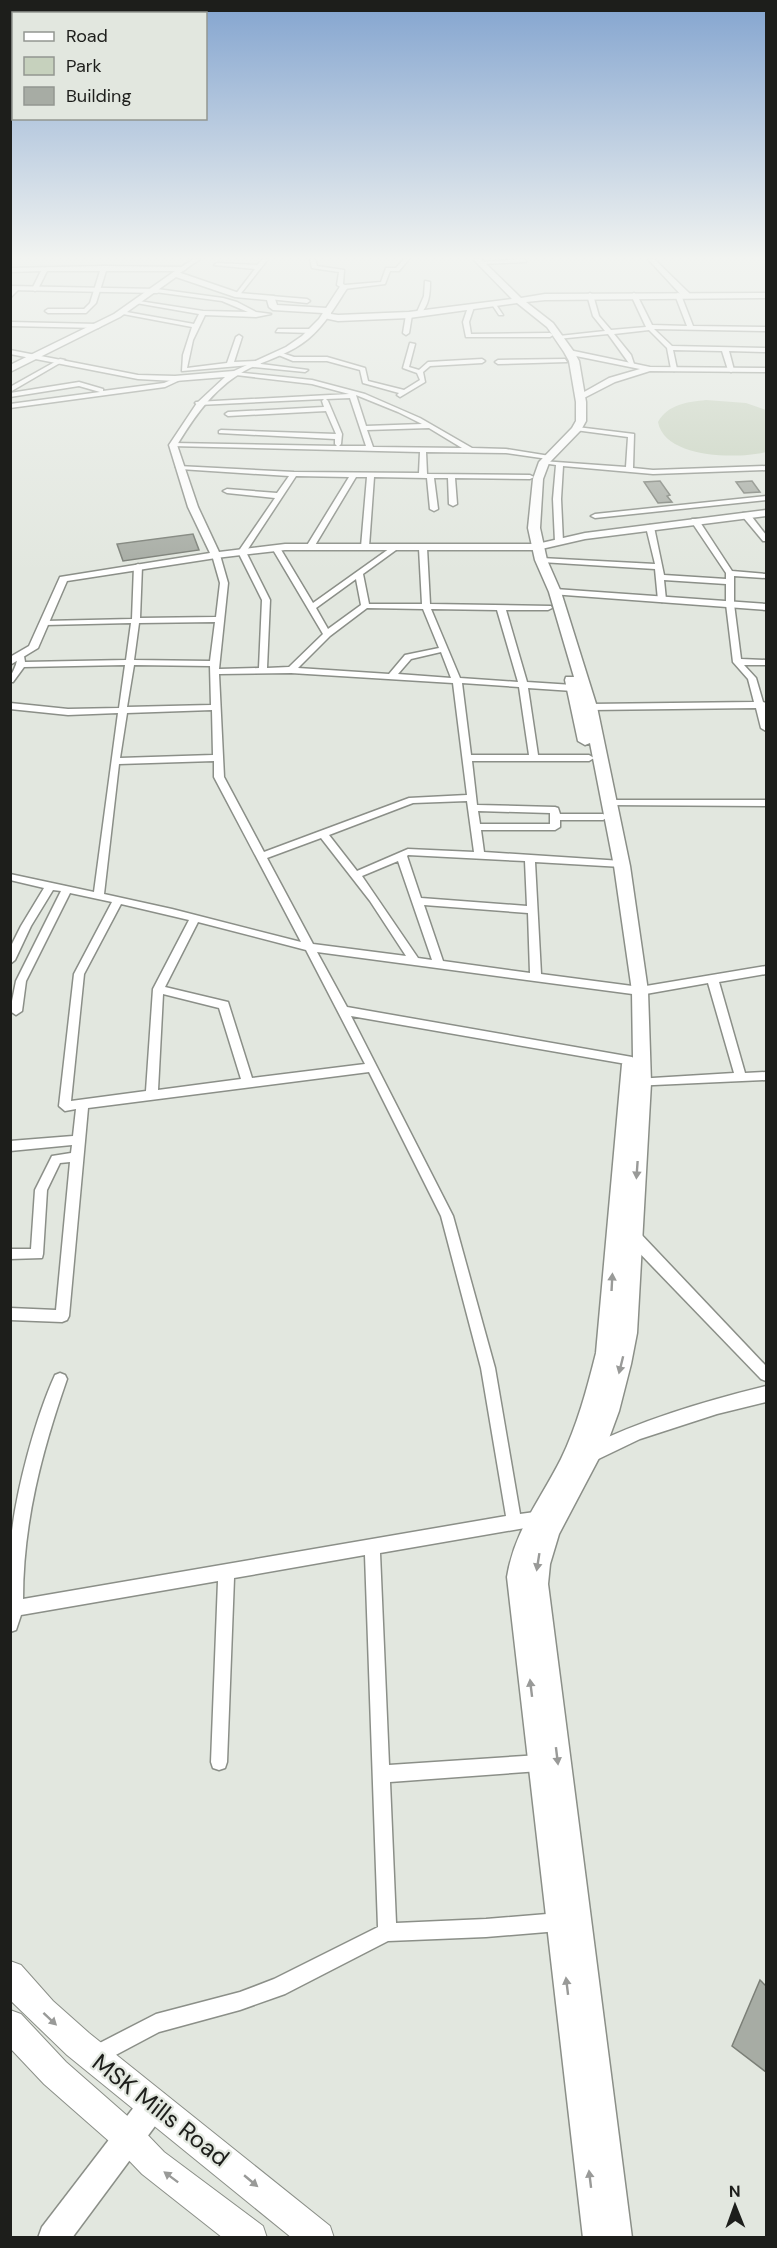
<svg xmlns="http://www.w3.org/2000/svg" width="777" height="2248" viewBox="0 0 777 2248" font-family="'DM Sans',sans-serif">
<rect width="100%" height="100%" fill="#e2e7df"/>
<path fill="#c6d1bd" d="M706,400L746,403L766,410V452C738,459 665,459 658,422C668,404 688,402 706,400Z"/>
<g fill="#a7aca4" stroke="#7b7f77" stroke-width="1.5">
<polygon points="660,481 670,495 667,496 672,502 658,503 644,482"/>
<polygon points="752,481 760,492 744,493 736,482"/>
<polygon points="193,534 199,550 123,561 117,544"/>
<polygon points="760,1980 766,1986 766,2072 732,2046"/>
</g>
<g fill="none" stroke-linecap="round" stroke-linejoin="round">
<g stroke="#8b8f88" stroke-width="3">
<g id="minor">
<polygon points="263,259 268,259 238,297 235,295 255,269 214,265 217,263 257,265"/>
<polygon points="310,259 315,259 317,266 344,270 343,284 345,285 381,282 386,268 396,268 404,259 409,259 399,271 390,271 385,284 344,289 337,285 339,272 312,268"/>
<polygon points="524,259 526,262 482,264 479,262"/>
<polygon points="104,266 183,267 186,269 183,271 106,271 96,303 86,313 48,313 45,311 48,309 84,309 90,303 100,271 47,271 38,289 35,291 32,289 41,271 10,272 10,268"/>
<path d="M425,281L430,282C430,294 429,306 420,314L417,312L424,296Z"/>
<polygon points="15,287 20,288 10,298 10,292"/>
<polygon points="157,289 223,298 237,302 256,312 271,314 256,317 205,315 193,340 187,368 227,363 236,337 239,335 242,337 234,362 259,361 261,364 308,370 305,372 253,367 250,365 182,371 183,355 192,327 123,314 121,311 194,324 199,314 136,303 139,301 203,311 248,312 222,301 155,292"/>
<polygon points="590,293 593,295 599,316 611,330 646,327 631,295 634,293 637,295 652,325 687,326 675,295 678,293 681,295 693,326 766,327 766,331 654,329 672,346 766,348 766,352 729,351 734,370 731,372 728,370 722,351 673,350 677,369 674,371 671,369 667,348 649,330 614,334 631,355 634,364 631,366 608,334 557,339 559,336 605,331 593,316 587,295"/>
<polygon points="271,296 307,299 310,301 307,303 269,299"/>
<polygon points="491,303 495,303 503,315 499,315"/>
<polygon points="471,305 474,307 469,322 471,334 550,333 553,335 550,337 466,337 463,322 468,307"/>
<polygon points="409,313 412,315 409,333 406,335 403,333 406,315"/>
<polygon points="10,322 98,324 101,326 98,328 10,326"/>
<polygon points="278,329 313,329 316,331 313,333 276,332"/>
<polygon points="410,343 415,344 409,367 419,370 428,362 482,359 485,361 482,363 430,366 423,372 425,382 400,397 397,395 399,393 363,383 360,370 327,361 293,361 276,354 279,352 294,357 327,357 365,368 368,381 404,390 420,380 417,373 403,368"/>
<polygon points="60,359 65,360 10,392 10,387"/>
<polygon points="565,359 567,362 498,364 495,362 498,360"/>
<path d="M234,372L312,380L365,394L420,418L472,448L506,449L550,456L551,457L548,459L506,453L426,452L427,474L530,475L534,477L530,479L455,478L457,504L453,506L449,504L448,478H434L438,509L434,511L430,509L427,478L374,477L369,547L365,549L361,547L367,477H356L314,547L310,549L306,547L349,477L296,476L246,552L270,600L267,668L289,667L323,634L272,548L276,546L280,548L313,603L393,546L397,548L396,550L363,574L369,604H422L419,548L423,546L427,548L430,604L551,606L552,608L548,610H506L527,682L573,685L577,688L573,691L528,688L538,755H589L594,758L589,761H472L477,805L555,807L558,808L560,814H603L608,817L603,820H560V827L555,830H481L484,852L622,861L627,864L622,867L535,862L541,974L640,987L766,966V974L719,982L745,1073L766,1072V1080L632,1086L630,1083L636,1079L734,1073L708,983L640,995L317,952L347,1007L632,1057L638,1061L632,1065L351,1016L453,1216L495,1368L520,1514L542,1511L547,1513L549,1518L547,1523L542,1525L380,1553L389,1765L540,1755L546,1757L548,1763L546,1769L540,1771L390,1782L396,1923L486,1919L559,1913L565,1916L568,1922L565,1928L559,1931L486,1937L388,1941L285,1994L240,2010L159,2032L95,2066L88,2063L85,2056L88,2049L156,2014L240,1992L274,1979L378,1927L365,1555L234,1578L227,1762L225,1768L219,1770L213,1768L211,1762L218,1581L21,1615L16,1630L10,1632C10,1601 8,1569 11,1539C16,1491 35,1419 55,1375L60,1373L65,1375L67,1379C42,1451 23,1522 23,1599L506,1516L481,1368L441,1216L369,1072L88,1108L69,1316L67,1320L62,1322L10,1320V1308L56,1310L70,1162L60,1163L47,1190L43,1254L42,1258L10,1259V1249H31L35,1190L52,1156L71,1153L72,1145L10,1151V1141L73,1136L76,1109L65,1111L59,1106L74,974L112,902L70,893L26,981L22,1011L16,1015L10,1011L16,981L61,891L53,890L31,926L15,960L10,964V948L21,926L44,888L10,880V874L94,892L118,713L68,715L10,709V703L68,709L119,708L125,665L24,667L13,682H10C10,673 17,668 17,658L24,656L25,662L126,660L131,623L45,625L41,623L45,621L132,619L134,566L138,564L142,566L140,618L216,617L220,583L212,555L216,553L220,555L228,583L219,669L259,668L262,600L238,552L275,498L227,493L223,491L227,489L277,493L289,476L180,469L176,467L178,466L294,472L419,473L420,452L171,446V444L173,443L337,446L335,444V439L219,433V431L221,430L336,434L326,411L228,416L225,414L228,412L324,407L322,401L324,399L198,405L195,403L196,402L349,394L312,384L236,375L234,374ZM356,395L398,412L422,424L366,426ZM350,398L366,446H339L341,444L342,434L328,401L326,399ZM429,428L462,448L373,447L367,430ZM356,579L361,605L328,629L316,608ZM367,608L423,609L439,648L405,655L389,674L298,668L330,636ZM431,609L497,610L518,682L460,678ZM215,622L210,661L134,660L139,623ZM441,652L451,678L398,674L411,659ZM134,665L210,666L211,705L127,707ZM291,673L453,683L467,795L409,798L264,852L224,777L219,674ZM462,683L519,687L529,755H471ZM212,710L213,755L120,758L127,713ZM214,761V777L301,942L172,909L104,894L119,764ZM467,801L474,852L408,849L357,871L329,835L413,803ZM478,811L550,813V824H480ZM321,838L370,901L406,956L313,944L267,858ZM408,855L525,861L527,906L421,898L407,856ZM398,861L432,960L418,958L362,876ZM121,904L189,920L153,989L146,1091L71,1101L84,974ZM424,905L528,913L530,973L443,961ZM198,922L306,950L365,1064L252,1078L228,1002L165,987ZM163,994L219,1008L241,1079L158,1090Z"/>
<polygon points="178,377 181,379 180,380 165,387 10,408 10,404 100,392 79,386 10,397 10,393 79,382 103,389 103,391 164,383"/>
<polygon points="577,427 634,434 633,468 653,470 766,466 766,470 653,474 563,466 561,499 563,542 559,544 555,542 553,499 556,465 542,463 542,461 626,467 628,437 575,430 574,429"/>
<polygon points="766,496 766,500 595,518 591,516 595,514"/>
<polygon points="743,513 749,513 766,535 766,541 763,541 743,517"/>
<polygon points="692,519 698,519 732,571 766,574 766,578 734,576 734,604 741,659 766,660 766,665 744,665 756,678 763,702 766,703 766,707 765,708 766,731 761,728 756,708 590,710 586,707 590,704 754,702 748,679 733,662 726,604 726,584 664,580 666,600 662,602 658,600 655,569 541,562 537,560 541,558 655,564 646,527 650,525 654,527 664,575 726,579 726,573 691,521"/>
<polygon points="610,800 766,800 766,806 607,805 607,801"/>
<polygon points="630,1229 638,1231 766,1366 766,1381 761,1379 625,1238 624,1234 625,1230"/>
</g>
</g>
<g stroke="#8b8f88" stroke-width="3">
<g id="tertiary">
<polygon points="193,259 200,259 177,275 173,275 173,273"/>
<polygon points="648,259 654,259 689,293 689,297 683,297"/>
<path d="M341,285L348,287C336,305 325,325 308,339C291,353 270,359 250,368C216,385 196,414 177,445L198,507L219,552L285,544H537L585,533L766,510V516L585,539L537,550H285L216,558L67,581L38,648L10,665V657L29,646L60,577L210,553L188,507L169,445L197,403L225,377L175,381L138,379L10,354V350L138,375L175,376L234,371L286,347L302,336L319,319Z"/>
<polygon points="10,286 157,289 161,291 157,293 10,290"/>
<polygon points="569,350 650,367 766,368 766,372 650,371 615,382 580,400 576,398 577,396 609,378 640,369 566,354 566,350"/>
<polygon points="555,589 766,604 766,610 551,594 551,590"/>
<path d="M766,1386V1402L717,1414L640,1439L588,1464L582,1461L579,1455L582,1449C642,1420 701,1402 766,1386Z"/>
</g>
</g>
<g stroke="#8b8f88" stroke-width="3">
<g id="secondary">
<path d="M473,259H481L521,298L545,294L766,293V298L545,300L526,302L553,323L574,352L579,361L586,402V421L581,430L549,463L543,479L540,528L547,560L561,592L597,707L630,866L648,991L651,1083L637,1333L631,1364L619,1411L608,1441L559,1534L550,1564L548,1584L632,2238H583L507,1577C515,1529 540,1501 561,1459C577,1426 587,1389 596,1353L622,1064L625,1059L633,1058L632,991L614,866L590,743L585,745L578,741L565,680L566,677H574L549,592L535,560L528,528L533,479L539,462L572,428L576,421V402L569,361L564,352L547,327L517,303L409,318L338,321L324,318L323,313L273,310L269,307L267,300L235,297L176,277L120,317L10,372V365L114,314L175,271L239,293L274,296L277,305L327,308L330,309L331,314L338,315L409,312L512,299Z"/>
<polygon points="154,2089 164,2094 169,2104 164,2114 72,2238 38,2238 42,2227 144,2094"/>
</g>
</g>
<g stroke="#8b8f88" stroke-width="2">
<g id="primary">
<polygon points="10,1961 21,1965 53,2001 89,2033 330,2226 334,2238 292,2238 67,2055 10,2000"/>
<polygon points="10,2010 21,2014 66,2062 140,2127 164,2152 263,2226 267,2238 223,2238 142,2174 118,2149 44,2084 10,2048"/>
</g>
</g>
<use href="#minor" fill="#fff" fill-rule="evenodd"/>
<use href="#tertiary" fill="#fff" fill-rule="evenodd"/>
<use href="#secondary" fill="#fff" fill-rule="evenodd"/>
<use href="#primary" fill="#fff" fill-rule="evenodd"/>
</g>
<defs><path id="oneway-solid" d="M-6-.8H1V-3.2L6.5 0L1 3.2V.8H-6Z" transform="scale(1.5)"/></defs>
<g fill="#999a98">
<use href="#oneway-solid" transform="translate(637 1170) rotate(94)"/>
<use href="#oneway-solid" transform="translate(612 1282) rotate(-87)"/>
<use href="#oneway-solid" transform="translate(621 1365) rotate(104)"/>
<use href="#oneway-solid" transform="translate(538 1562) rotate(99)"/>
<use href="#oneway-solid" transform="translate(531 1688) rotate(-97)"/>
<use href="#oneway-solid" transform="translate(557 1756) rotate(83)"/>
<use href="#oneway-solid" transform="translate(567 1986) rotate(-97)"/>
<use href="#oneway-solid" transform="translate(50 2019) rotate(43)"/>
<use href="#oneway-solid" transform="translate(171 2177) rotate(-143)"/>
<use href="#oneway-solid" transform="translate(590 2179) rotate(-97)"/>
<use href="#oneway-solid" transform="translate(251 2181) rotate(40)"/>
</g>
<linearGradient id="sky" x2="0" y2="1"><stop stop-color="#83a4cf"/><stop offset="0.45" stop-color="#f2f4f1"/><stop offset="1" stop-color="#f2f4f1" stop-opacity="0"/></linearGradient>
<rect width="777" height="573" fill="url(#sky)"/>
<g text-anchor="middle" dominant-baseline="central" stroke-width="4.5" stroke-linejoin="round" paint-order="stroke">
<g font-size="24" fill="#1d1e1b" stroke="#e2e7df">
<text transform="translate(161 2110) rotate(38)">MSK Mills Road</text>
</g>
</g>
<rect width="777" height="2248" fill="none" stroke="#1d1e1b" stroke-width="24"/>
<rect x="12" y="12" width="195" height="108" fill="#e2e7df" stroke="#939791" stroke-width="1.5"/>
<rect x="24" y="32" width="30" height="9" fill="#ffffff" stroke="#939791" stroke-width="1.5"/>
<text x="66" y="42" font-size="18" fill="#1d1e1b">Road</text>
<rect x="24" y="57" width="30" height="18" fill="#c6d1bd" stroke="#939791" stroke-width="1.5"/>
<text x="66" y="72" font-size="18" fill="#1d1e1b">Park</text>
<rect x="24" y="87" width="30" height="18" fill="#a7aca4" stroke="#939791" stroke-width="1.5"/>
<text x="66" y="102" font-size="18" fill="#1d1e1b">Building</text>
<g transform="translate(735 2206) rotate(359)" stroke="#e2e7df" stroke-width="4.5" paint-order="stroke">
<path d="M0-4.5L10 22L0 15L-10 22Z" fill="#1d1e1b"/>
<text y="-9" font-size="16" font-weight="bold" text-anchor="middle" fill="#1d1e1b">N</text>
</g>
</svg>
